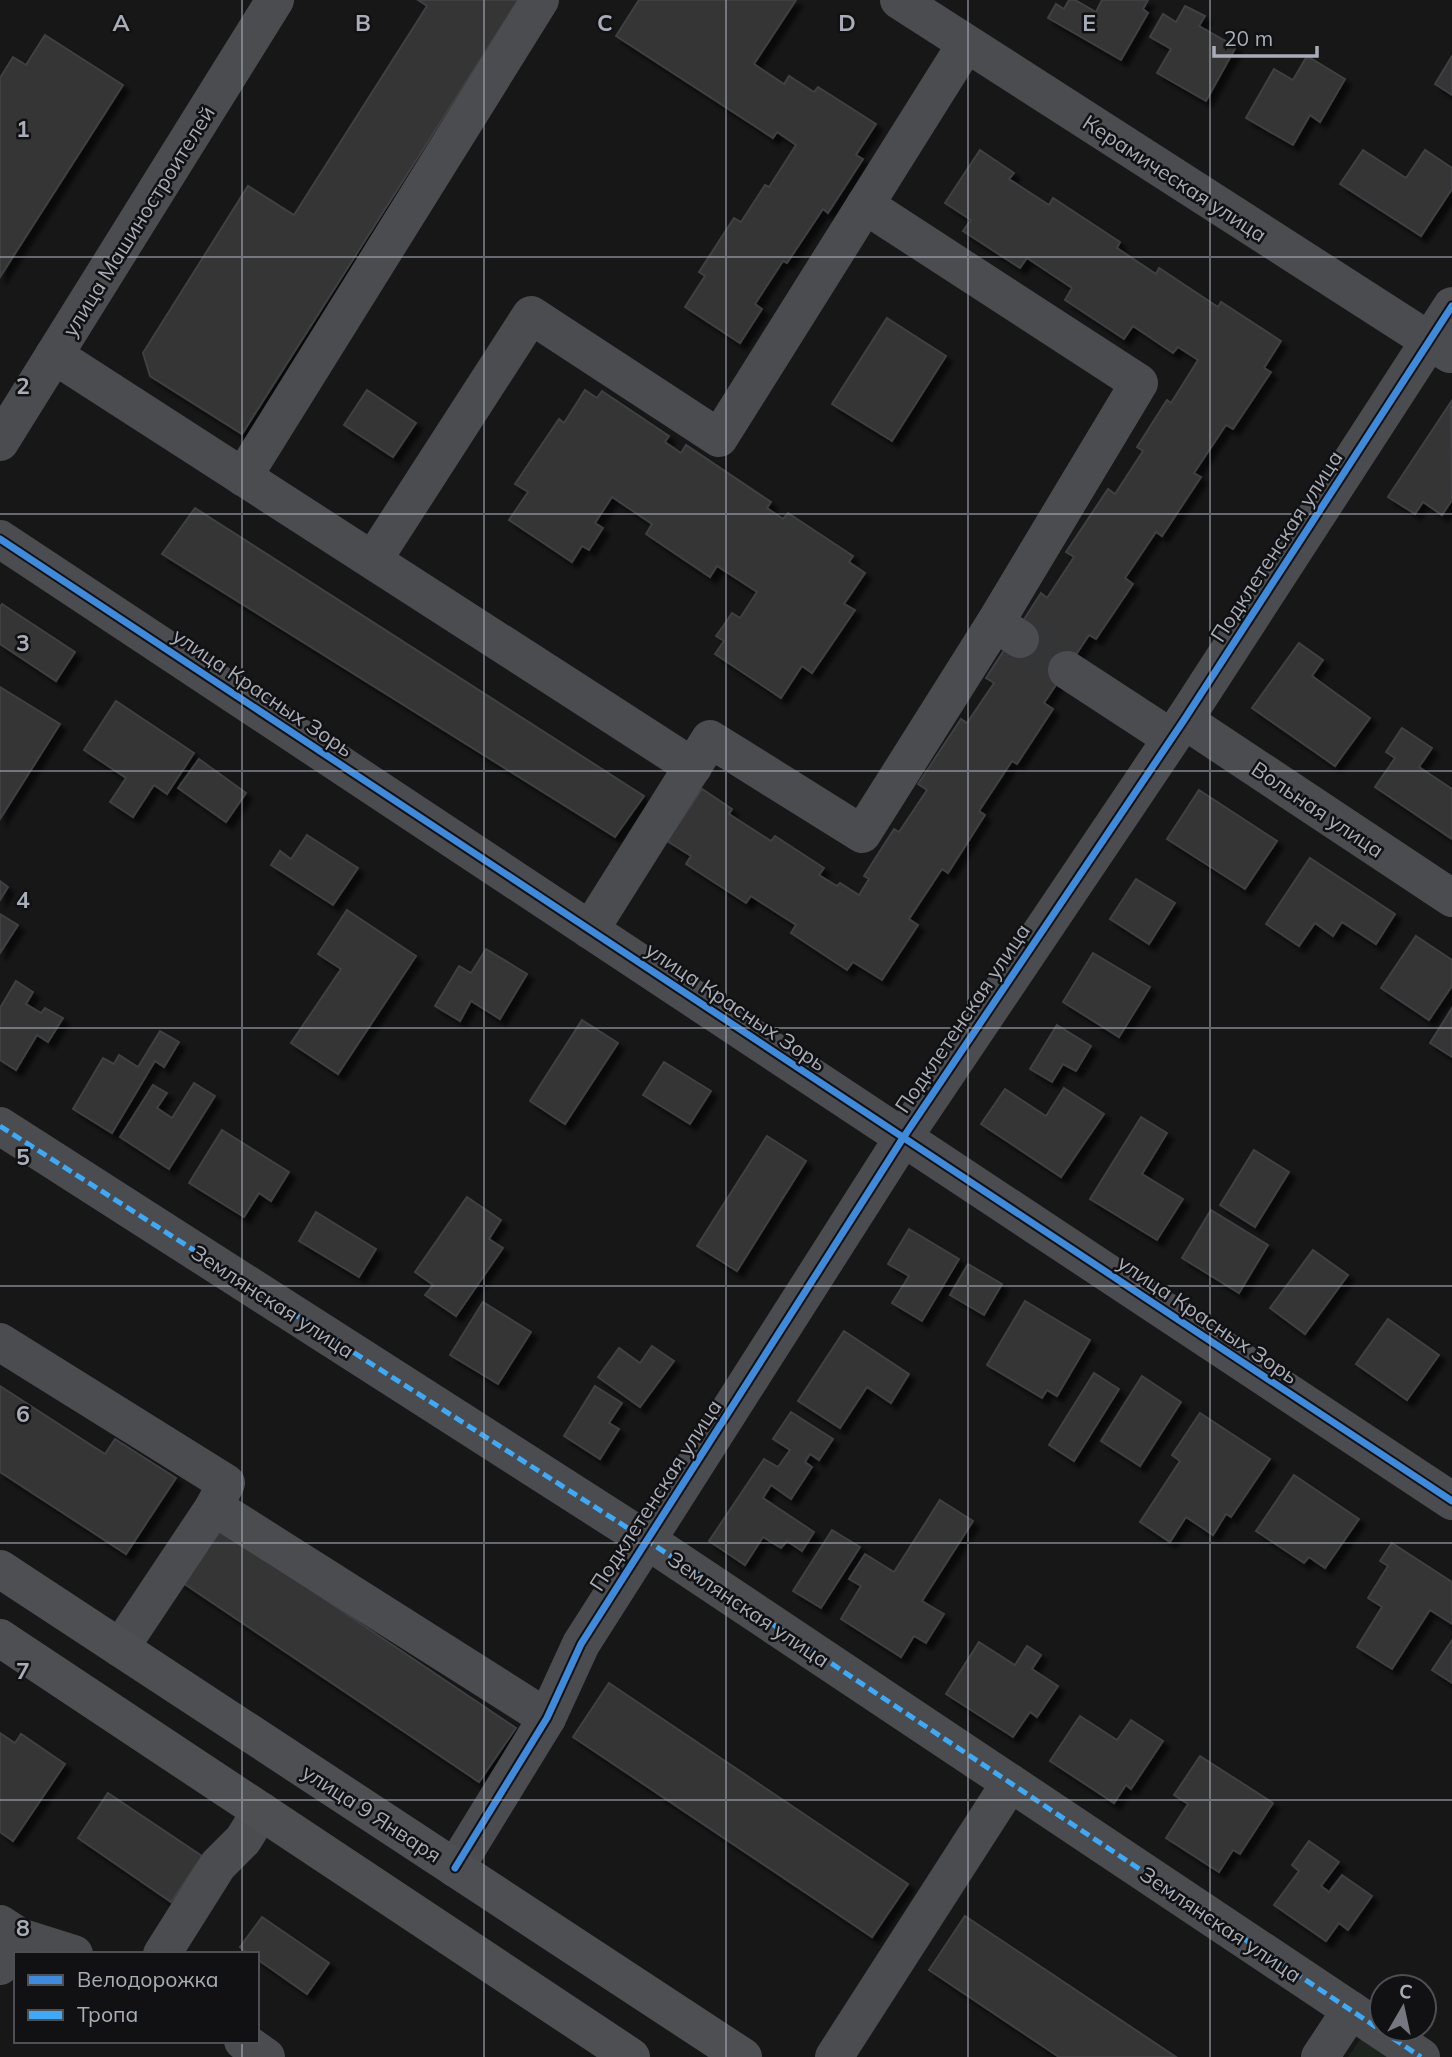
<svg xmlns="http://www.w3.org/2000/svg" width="1452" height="2057" viewBox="0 0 1452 2057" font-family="Mulish,sans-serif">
<defs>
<filter id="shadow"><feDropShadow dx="6" dy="6" stdDeviation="2" flood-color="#0009"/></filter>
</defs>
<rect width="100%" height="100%" fill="#171717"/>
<polygon fill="#1d241e" points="1365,2033 1400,2057 1348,2057"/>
<g fill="#353536" stroke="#3f4043" stroke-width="2" filter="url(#shadow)">
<polygon points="418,0 518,0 242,434 150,376 143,353 248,186 294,215 427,6"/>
<polygon points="639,0 796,0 754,64 784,84 789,76 814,92 818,87 876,124 856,155 863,159 828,213 823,209 787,263 783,261 755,304 762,309 740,343 685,307 705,276 699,272 734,218 741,222 765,185 769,187 796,145 777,132 773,138 616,36"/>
<polygon points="1069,0 1075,0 1096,12 1102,0 1148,0 1143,9 1148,13 1121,60 1048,18 1056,4 1064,9"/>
<polygon points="1185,6 1205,16 1199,26 1236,47 1206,101 1157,73 1171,49 1150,37 1163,14 1176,22"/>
<polygon points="45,35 123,85 0,277 0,78 13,57 26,65"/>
<polygon points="1307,56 1345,79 1320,122 1310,115 1293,145 1246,118 1274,69 1293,80"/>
<polygon points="1452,56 1452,95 1435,84"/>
<polygon points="980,150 1014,173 1009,179 1049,205 1053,198 1120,242 1117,248 1156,274 1159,268 1218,307 1221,302 1281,341 1264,368 1271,372 1233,429 1226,425 1194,473 1201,477 1162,536 1156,532 1125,578 1133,584 1096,639 1089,635 1044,703 1053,709 1017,764 1012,761 979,811 985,815 948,873 942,869 909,919 918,925 882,980 853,962 847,970 791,933 796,925 751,896 746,903 686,864 691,856 667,841 702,789 732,809 729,814 771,841 775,836 824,868 819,875 837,886 840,883 859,895 869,879 864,876 894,829 899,832 927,790 918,784 961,719 967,723 994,683 986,678 1021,624 1041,593 1047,598 1074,557 1066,552 1108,489 1115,494 1143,451 1137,447 1167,400 1171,403 1198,360 1178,347 1173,353 1133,326 1124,339 1065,300 1072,288 1027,258 1020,268 963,231 971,220 945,203"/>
<polygon points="1363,150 1406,178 1425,150 1452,168 1452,189 1421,236 1340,184"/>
<polygon points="887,318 946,356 892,441 832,404"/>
<polygon points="367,390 416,423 393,457 344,425"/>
<polygon points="585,390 597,398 602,391 669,436 665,442 681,453 686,445 771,502 767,508 783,519 788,513 853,556 849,562 865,573 844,604 855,610 812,673 802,666 781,698 715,654 724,641 716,636 724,625 732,613 740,618 757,592 717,566 710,577 646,534 652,524 612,497 595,523 603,528 589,550 582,546 572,562 509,520 528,492 515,484 559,419 564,423"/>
<polygon points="1451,402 1452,500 1442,515 1423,502 1415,514 1388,497"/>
<polygon points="195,508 644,796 615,837 162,554"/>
<polygon points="2,604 75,652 56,681 0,644 0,607"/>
<polygon points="1299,643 1323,660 1312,676 1370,718 1335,766 1252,708"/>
<polygon points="0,687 60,724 0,819"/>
<polygon points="116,701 194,753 167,794 154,785 133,817 110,802 126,778 84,750"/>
<polygon points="1402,728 1432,748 1419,767 1452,789 1452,839 1375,787 1395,758 1386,752"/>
<polygon points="199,759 246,793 226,822 178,788"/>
<polygon points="1199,790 1277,841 1245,889 1167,839"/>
<polygon points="307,835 358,868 333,905 271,865 280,851 291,859"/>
<polygon points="1310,858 1395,914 1376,944 1342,922 1333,936 1315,923 1299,946 1266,924"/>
<polygon points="1136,879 1175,903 1149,944 1110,919"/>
<polygon points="0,881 8,887 0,900"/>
<polygon points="347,910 416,956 338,1074 291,1043 341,969 318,954"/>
<polygon points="0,914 18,925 0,953"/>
<polygon points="1416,936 1452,960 1452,986 1429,1020 1381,988"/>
<polygon points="486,949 527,974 500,1019 471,1001 460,1021 435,1006 459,966 471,973"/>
<polygon points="1093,953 1150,987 1119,1037 1063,1002"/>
<polygon points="16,981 33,992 26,1004 41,1013 45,1008 63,1018 48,1042 37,1035 16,1070 0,1060 0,1008"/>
<polygon points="1452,1008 1452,1057 1430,1043"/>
<polygon points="582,1020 618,1043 565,1124 530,1101"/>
<polygon points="1057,1025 1091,1046 1076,1071 1063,1064 1052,1082 1030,1069"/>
<polygon points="160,1031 179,1042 164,1067 155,1061 112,1133 73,1109 103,1058 114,1064 119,1055 138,1067"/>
<polygon points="664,1062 711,1091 690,1124 643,1095"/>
<polygon points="194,1083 215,1096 169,1169 120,1137 153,1085 167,1093 157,1108 172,1118"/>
<polygon points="1064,1088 1104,1114 1061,1177 981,1124 1005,1089 1046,1116"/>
<polygon points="1141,1117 1167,1133 1142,1174 1183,1199 1157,1240 1090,1199"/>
<polygon points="222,1130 289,1172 271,1201 259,1193 244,1217 189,1183"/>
<polygon points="767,1136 806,1161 737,1271 697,1246"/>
<polygon points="1254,1150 1289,1172 1255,1227 1220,1205"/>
<polygon points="467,1197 501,1220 489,1239 503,1248 456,1316 425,1295 433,1285 415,1272"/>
<polygon points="1211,1210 1268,1245 1239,1293 1182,1258"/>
<polygon points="316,1212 376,1249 359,1277 299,1241"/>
<polygon points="909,1229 959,1259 922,1321 892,1303 909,1276 888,1264"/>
<polygon points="1313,1250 1348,1275 1305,1334 1270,1308"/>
<polygon points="968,1264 1002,1284 984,1315 950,1295"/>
<polygon points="1025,1301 1090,1340 1057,1396 1047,1390 1042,1398 987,1365"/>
<polygon points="483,1302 531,1332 498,1384 450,1355"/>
<polygon points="1388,1319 1439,1355 1407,1400 1356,1364"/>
<polygon points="844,1331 909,1374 891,1403 867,1387 840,1428 798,1401"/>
<polygon points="652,1346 674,1361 640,1407 598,1377 619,1348 640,1363"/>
<polygon points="1094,1373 1119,1389 1074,1461 1049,1445"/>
<polygon points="1142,1376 1181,1402 1140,1466 1101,1441"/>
<polygon points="0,1386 105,1454 115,1439 176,1478 126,1554 0,1472"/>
<polygon points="595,1386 622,1403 609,1423 619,1429 600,1459 564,1436"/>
<polygon points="791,1412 833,1439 819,1460 810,1454 805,1462 812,1467 791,1499 771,1485 763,1498 814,1532 802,1551 787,1541 781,1548 763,1537 745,1565 709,1541 764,1459 778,1467 790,1450 773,1439"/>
<polygon points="1200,1413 1270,1459 1231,1517 1226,1514 1213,1535 1186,1517 1170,1542 1140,1522 1180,1461 1172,1455"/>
<polygon points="1294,1475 1359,1519 1325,1568 1309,1557 1304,1563 1256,1531"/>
<polygon points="940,1500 973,1521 922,1601 944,1614 926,1643 914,1636 901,1657 841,1619 861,1586 849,1579 865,1554 894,1572"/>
<polygon points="217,1527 516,1728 479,1782 180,1581"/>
<polygon points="832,1530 860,1547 821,1608 793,1591"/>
<polygon points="1392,1543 1452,1582 1452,1624 1430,1610 1392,1669 1357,1647 1382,1607 1368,1598 1388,1566 1380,1561"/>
<polygon points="1452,1640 1452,1683 1432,1670"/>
<polygon points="979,1642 1015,1665 1027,1646 1041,1655 1032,1669 1058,1686 1037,1717 1030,1712 1013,1737 946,1694"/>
<polygon points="609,1683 908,1884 872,1937 573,1737"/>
<polygon points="1080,1716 1117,1740 1131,1720 1163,1741 1131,1789 1126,1785 1114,1803 1050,1761"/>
<polygon points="0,1733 15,1743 21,1734 65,1764 13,1841 0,1832"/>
<polygon points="1200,1756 1273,1803 1240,1854 1233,1850 1219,1872 1166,1838 1188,1804 1174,1795"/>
<polygon points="108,1793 202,1856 171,1902 78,1838"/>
<polygon points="1309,1841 1339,1862 1321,1886 1329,1892 1342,1875 1372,1896 1348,1930 1339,1923 1326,1941 1274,1905 1299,1871 1292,1865"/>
<polygon points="965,1916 1176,2057 1059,2057 929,1970"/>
<polygon points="262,1917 329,1963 307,1994 257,1959 257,1954 249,1954 240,1947"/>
</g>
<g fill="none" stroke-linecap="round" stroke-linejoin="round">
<polyline stroke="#343537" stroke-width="38" stroke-dasharray="38 19" stroke-linecap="butt" points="1020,639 1067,670"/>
<g stroke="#4b4c50" stroke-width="38">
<polyline points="899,0 1450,354"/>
<polyline points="865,205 1139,383 995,623"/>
<polyline points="54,355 693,767"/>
<polyline points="0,442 275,0"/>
<polyline points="243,477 540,0"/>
<polyline points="0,539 1452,1501"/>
<polyline points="373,560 531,315 719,438 966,44"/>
<polyline points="1067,670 1171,738"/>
<polyline points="1184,720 1452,898"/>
<polyline points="590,930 710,739 862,834 995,623 1020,639"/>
<polyline points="0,1126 648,1541 1421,2057"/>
<polyline points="0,1342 226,1483 214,1507 547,1718"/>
<polyline points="120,1648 214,1507"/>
<polyline points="455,1868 547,1718 581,1644 903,1138 1184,720 1452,306"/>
<polyline points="0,1924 20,1937 74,1954"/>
<polyline points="162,1954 218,1865 243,1840 261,1811"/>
<polyline points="0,1966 20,1937"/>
<polyline points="243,2041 266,2057"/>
<polyline points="834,2057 1010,1783"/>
<polyline points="1320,2057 1351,2010"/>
</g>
<g stroke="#4d4f52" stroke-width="38">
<polyline points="0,1569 743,2057"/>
<polyline points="0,1638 631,2057"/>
</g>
<polyline stroke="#3fa9f5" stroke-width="5" stroke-dasharray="10 5" stroke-linecap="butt" points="0,1126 648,1541 1421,2057"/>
<g stroke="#111113" stroke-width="11">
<g id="cycleway">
<polyline points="0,539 1452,1501"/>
<polyline points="455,1868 547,1718 581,1644 903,1138 1184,720 1452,306"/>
</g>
</g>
<use href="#cycleway" stroke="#408adc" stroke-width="7"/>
</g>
<path fill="none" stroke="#a8adb8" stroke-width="2" stroke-opacity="0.55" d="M242,0V1954M484,0V2057M726,0V2057M968,0V2057M1210,0V2057M0,257H1452M0,514H1452M0,771H1452M0,1028H1452M0,1286H1452M0,1543H1452M0,1800H1452M242,2041V2057"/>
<g text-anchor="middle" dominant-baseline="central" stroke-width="5" stroke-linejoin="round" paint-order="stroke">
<g font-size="21" fill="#a8adb8" stroke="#111113">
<text transform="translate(1175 178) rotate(33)">Керамическая улица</text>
<text transform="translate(138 221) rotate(-58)">улица Машиностроителей</text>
<text transform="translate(1276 546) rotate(-57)">Подклетенская улица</text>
<text transform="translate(263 692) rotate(34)">улица Красных Зорь</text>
<text transform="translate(1318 809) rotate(34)">Вольная улица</text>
<text transform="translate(736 1006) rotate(34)">улица Красных Зорь</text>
<text transform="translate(962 1018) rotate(-56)">Подклетенская улица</text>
<text transform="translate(273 1301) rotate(33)">Землянская улица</text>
<text transform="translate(1208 1319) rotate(34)">улица Красных Зорь</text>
<text transform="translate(655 1495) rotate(-57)">Подклетенская улица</text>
<text transform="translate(749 1609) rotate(34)">Землянская улица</text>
<text transform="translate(372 1813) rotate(33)">улица 9 Января</text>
<text transform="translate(1221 1924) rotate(34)">Землянская улица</text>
</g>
</g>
<g font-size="23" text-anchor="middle" font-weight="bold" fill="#a8adb8" stroke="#111113" stroke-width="5" stroke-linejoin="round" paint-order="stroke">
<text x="121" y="31">A</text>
<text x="363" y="31">B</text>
<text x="605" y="31">C</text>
<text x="847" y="31">D</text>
<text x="1089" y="31">E</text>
<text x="23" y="137">1</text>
<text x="23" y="394">2</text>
<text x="23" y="651">3</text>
<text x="23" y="908">4</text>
<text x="23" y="1165">5</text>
<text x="23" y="1422">6</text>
<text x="23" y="1679">7</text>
<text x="23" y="1936">8</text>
</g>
<rect x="14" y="1952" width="245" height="91" fill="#111113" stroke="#4d4f55" stroke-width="2"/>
<rect x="28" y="1975" width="35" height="10" fill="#408adc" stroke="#4d4f55" stroke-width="2"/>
<text x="77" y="1987" font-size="21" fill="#a8adb8">Велодорожка</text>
<rect x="28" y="2010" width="35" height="10" fill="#3fa9f5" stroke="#4d4f55" stroke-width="2"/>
<text x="77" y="2022" font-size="21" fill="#a8adb8">Тропа</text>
<g transform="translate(1403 2008) rotate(9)"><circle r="33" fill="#111113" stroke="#4d4f55" stroke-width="2"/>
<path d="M0-5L12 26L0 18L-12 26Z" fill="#757880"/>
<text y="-10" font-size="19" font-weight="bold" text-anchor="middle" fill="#a8adb8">С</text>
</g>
<path d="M1214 46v10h103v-10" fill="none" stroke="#a8adb8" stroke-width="3.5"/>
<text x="1224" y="46" font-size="21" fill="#a8adb8" stroke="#111113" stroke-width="5" paint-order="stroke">20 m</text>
</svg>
